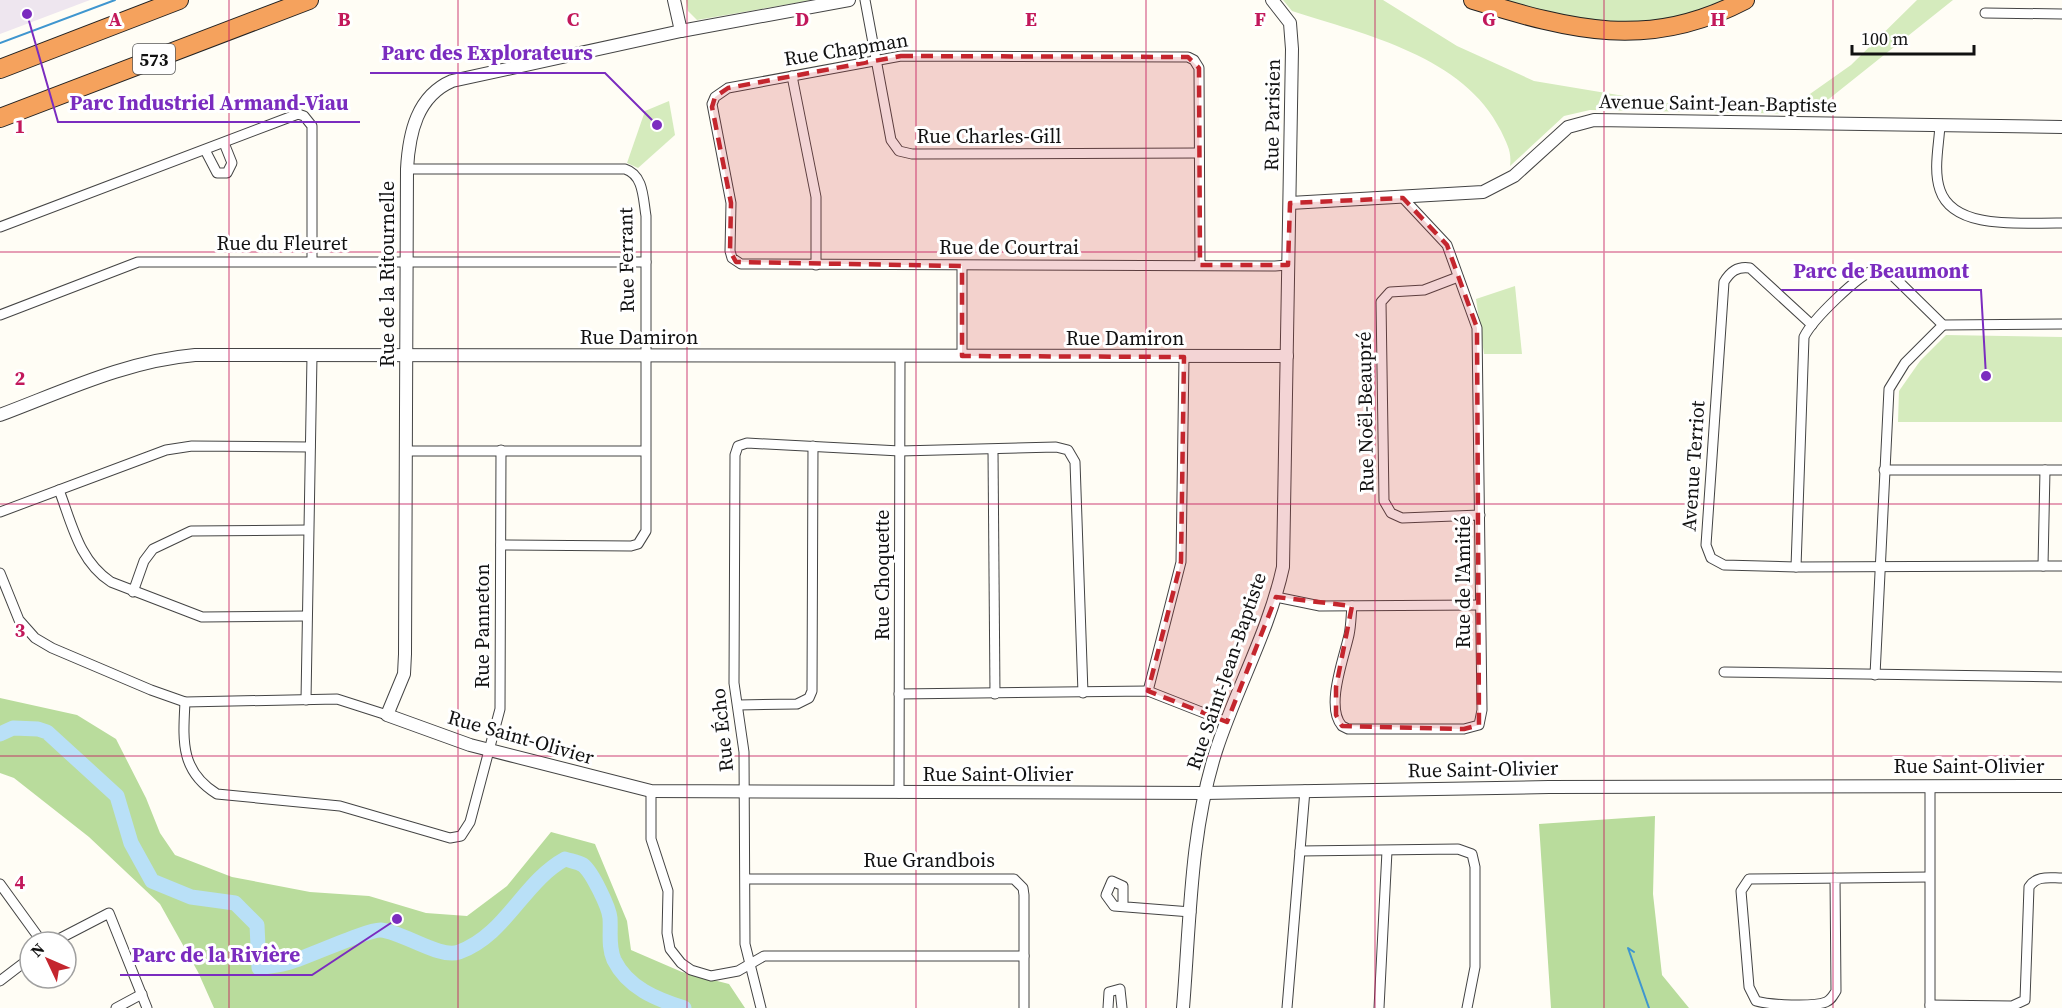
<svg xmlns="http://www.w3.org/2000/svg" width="2062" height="1008" viewBox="0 0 2062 1008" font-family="'Source Serif 4',serif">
<rect width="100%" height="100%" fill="#fffdf5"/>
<polygon fill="#eee6ef" points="0,0 90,0 0,34"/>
<g fill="#d5ebbd">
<polygon points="686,0 813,0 697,20 688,11"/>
<path d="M1283,0H1383L1457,46L1534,81L1666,103L1739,105L1800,101L1851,65L1917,0H1953L1810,114L1590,110L1564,116L1510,166C1512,152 1507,144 1501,131C1464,56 1366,35 1292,11Z"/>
<path d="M1500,0H1727C1644,39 1584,21 1500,0Z"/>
<polygon points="669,101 675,135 638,168 627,163 645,111"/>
<polygon points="1515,286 1522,354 1484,354 1476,299"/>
<polygon points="1946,335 2062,337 2062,422 1898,422 1899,391 1920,361"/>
</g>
<g fill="#b9dc9c">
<polygon points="0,698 77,715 116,739 146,798 160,833 175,855 232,877 310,892 369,896 426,913 467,916 507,886 551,832 595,844 627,921 631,950 682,972 729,984 745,1008 214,1008 198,972 160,904 89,837 14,778 0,773"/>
<polygon points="1655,816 1653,894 1662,975 1689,1008 1551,1008 1539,824"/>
</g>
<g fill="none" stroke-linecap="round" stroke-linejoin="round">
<g stroke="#3f96cf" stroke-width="2">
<polyline points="0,43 115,0"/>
<polyline points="1634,952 1628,948 1649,1008"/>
</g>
<path stroke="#b9e0f7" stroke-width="15" d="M0,734L13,728L38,729L47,732L117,796L131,843L152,881L191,897L235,903L257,925L259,968C269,966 280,965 290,962C308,957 368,929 381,930C403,932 440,959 459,952C506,935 523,882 565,859C571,861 578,862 583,865C592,872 609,907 610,918C611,933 608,946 614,960C628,988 656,999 684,1008"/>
<g stroke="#444" stroke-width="11">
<g id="minor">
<polyline points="865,0 891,140 899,151 912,154 1199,153"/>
<polyline points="1985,13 2062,14"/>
<polyline points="792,76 816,197 816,265"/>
<path d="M1940,125C1939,145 1933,170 1940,190C1954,232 2027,222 2062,223"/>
<polyline points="205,150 217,173 227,173 232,163 224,143"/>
<path d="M407,169H625C644,175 643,199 646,216V531L638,544L631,546L501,545"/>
<polyline points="0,227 298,114 304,116 312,126 312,261"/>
<polyline points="1200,265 1199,68 1194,60 1188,57 901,56 728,88 715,97 712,104 731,203 730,251 732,258 741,264 1275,266 1288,265"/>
<polyline points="1458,277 1424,290 1390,292 1381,302 1384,501 1391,513 1402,518 1480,515"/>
<polyline points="0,315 138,262 646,262"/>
<path d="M1812,325L1750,268C1737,266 1730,272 1724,282L1706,545L1711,558L1724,565L1796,567L2062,566"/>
<polyline points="962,356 962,266"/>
<polyline points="405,451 645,451"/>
<polyline points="993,451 995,694"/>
<polyline points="1884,470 2062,470"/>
<path d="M59,490C72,524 79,561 111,582L202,617L306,616"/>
<polyline points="0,512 166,450 192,446 310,447"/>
<polyline points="2043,566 2045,470"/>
<path d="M1796,567L1804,337C1812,320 1858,275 1876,269L1890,273L1943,325L2062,324"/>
<polyline points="0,573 19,620 35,638 52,648 151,690 185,702 337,699 387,715"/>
<polyline points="133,592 144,561 153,549 191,531 308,530"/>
<polyline points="1276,597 1320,606 1480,605"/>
<path d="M1352,606C1351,616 1351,626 1349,635C1344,658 1325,707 1342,726L1348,729H1464L1479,725L1482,710L1477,328L1447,245L1403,198"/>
<polyline points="1724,672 2062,677"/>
<polyline points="1875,675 1889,389 1905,363 1943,325"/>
<polyline points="1148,691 1181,562 1184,357"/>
<polyline points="899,694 1148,691 1227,722"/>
<polyline points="306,700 312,356"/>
<path d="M185,702C183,741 180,771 217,794L340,806L450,838L461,836L470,822L500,709L501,450"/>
<polyline points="738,705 797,704 809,698 812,691 813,446"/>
<polyline points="651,791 651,839 668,891 667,933 670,949 681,963 691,970 711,976 738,971 764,956 1024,956"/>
<polyline points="899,793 900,356"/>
<polyline points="1300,851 1458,849 1472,854 1475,867 1475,967 1467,1008"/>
<path d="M1835,878L1836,991C1833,996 1831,1000 1826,1002C1813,1007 1770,1005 1756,1001L1749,987L1741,891L1749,879L1929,877"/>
<polyline points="746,879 1014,879 1023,888 1024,895 1024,1008"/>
<polyline points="0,884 42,942"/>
<polyline points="1123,906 1123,886 1112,881 1106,895 1114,906 1191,912"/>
<polyline points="53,942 109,913 147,1008"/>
<polyline points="0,981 30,958"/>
<path d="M1930,1005L2012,1006L2025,1000L2029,887C2037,875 2049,878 2062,878"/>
<polyline points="116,1008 142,994"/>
<polyline points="761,1008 745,944 744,752 734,683 735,455 738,446 747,443 900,451 1056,447 1068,450 1075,462 1083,693"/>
<polyline points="1108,1008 1109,992 1120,989 1122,1008"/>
<polyline points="1287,1008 1305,790"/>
<polyline points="1379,1008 1387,851"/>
<polyline points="1930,1008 1930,786"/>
</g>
</g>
<g stroke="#444" stroke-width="14">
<g id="tertiary">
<polyline points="674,0 681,31"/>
<path d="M849,0L681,31L452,81C417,96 409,133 407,169L405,654L404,674L387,715L470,745L651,791L1205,793L1549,787L2062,786"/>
<polyline points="1290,203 1483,192 1514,176 1568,127 1594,120 2062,127"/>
<path d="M0,415C64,391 126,361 195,355L1287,356"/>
<path d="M1183,1008C1190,923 1190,832 1216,751C1236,689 1269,631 1283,567L1292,49L1290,23L1272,0"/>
</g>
</g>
<g stroke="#222" stroke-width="20">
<g id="motorway">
<path d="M1473,0C1572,30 1648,51 1745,0"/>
<polyline points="0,69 179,0"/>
<polyline points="0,118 309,0"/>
</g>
</g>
<use href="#minor" stroke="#fff" stroke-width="9"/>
<use href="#tertiary" stroke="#fff" stroke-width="12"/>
<use href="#motorway" stroke="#f5a25d" stroke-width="18"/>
</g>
<path fill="#c4262e" fill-opacity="0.2" stroke="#c4262e" stroke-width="4.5" stroke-dasharray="12 8" stroke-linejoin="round" d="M901,56L1188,57L1199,68L1200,265H1288L1290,203L1403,198L1447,245L1477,328L1479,725L1464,729L1342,726L1336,715V687L1352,606L1276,597L1227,722L1148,691L1181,562L1184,357L962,356V266L736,262L730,251L731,203L712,107L715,97L728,88Z"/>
<path fill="none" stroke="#c2185b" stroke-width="1.5" stroke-opacity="0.55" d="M229,0V1008M458,0V1008M687,0V1008M916,0V1008M1146,0V1008M1375,0V1008M1604,0V1008M1833,0V1008M0,252H2062M0,504H2062M0,756H2062"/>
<g text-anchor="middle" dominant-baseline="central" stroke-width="6" stroke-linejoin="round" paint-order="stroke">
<rect fill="#fff" stroke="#585858" stroke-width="1.5" x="133" y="44" width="42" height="30" rx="4.5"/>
<g font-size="18" font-weight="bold" fill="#111">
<text x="154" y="59">573</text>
</g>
<g font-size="20" fill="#111" stroke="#fff">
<text transform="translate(846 49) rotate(-9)">Rue Chapman</text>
<text transform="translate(1718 103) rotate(1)">Avenue Saint-Jean-Baptiste</text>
<text transform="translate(1272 115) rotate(-89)">Rue Parisien</text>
<text x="989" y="136">Rue Charles-Gill</text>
<text x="282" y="243">Rue du Fleuret</text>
<text x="1009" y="247">Rue de Courtrai</text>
<text transform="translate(626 260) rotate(-91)">Rue Ferrant</text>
<text transform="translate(387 274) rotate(-90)">Rue de la Ritournelle</text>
<text x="639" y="337">Rue Damiron</text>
<text x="1125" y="338">Rue Damiron</text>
<text transform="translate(1365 412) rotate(-91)">Rue Noël-Beaupré</text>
<text transform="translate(1693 466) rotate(-86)">Avenue Terriot</text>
<text transform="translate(882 575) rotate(-90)">Rue Choquette</text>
<text transform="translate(1463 582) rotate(-90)">Rue de l'Amitié</text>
<text transform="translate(482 626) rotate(-90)">Rue Panneton</text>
<text transform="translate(1226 671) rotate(-71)">Rue Saint-Jean-Baptiste</text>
<text transform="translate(722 730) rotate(-96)">Rue Écho</text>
<text transform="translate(521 737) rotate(16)">Rue Saint-Olivier</text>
<text x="1969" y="766">Rue Saint-Olivier</text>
<text transform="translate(1483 769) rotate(-1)">Rue Saint-Olivier</text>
<text x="998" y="774">Rue Saint-Olivier</text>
<text x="929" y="860">Rue Grandbois</text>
</g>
</g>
<g font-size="20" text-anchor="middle" font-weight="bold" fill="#c2185b" stroke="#fff" stroke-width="6" stroke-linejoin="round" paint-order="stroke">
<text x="115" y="26">A</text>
<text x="344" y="26">B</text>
<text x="573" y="26">C</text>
<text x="802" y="26">D</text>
<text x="1031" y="26">E</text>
<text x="1260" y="26">F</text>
<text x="1489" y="26">G</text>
<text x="1718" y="26">H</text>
<text x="20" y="133">1</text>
<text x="20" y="385">2</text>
<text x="20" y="637">3</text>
<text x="20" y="889">4</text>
</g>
<path fill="none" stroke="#7b2cbf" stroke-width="2" d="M657 125L605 73H370M27 14L58 122H360M1986 376L1981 290H1781M397 919L312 975H120"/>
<g fill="#7b2cbf" stroke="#fff" stroke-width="2">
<circle cx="657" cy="125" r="6"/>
<circle cx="27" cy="14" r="6"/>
<circle cx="1986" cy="376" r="6"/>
<circle cx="397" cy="919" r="6"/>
</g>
<g font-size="21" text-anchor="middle" font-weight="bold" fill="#7b2cbf" stroke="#fff" stroke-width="6" stroke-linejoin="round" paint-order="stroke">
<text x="487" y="60">Parc des Explorateurs</text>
<text x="209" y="110">Parc Industriel Armand-Viau</text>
<text x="1881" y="278">Parc de Beaumont</text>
<text x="216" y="962">Parc de la Rivière</text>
</g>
<g transform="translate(48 960) rotate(314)"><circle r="28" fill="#ffffff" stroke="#a0a0a0" stroke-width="1.5"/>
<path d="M0-4.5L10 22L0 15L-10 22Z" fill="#c4262e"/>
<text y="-9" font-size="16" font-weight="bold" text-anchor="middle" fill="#111111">N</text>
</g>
<path d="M1852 45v9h122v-9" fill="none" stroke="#111111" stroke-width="3"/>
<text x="1861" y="45" font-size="18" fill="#111111" stroke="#ffffff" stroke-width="4.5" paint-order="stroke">100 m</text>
</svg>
